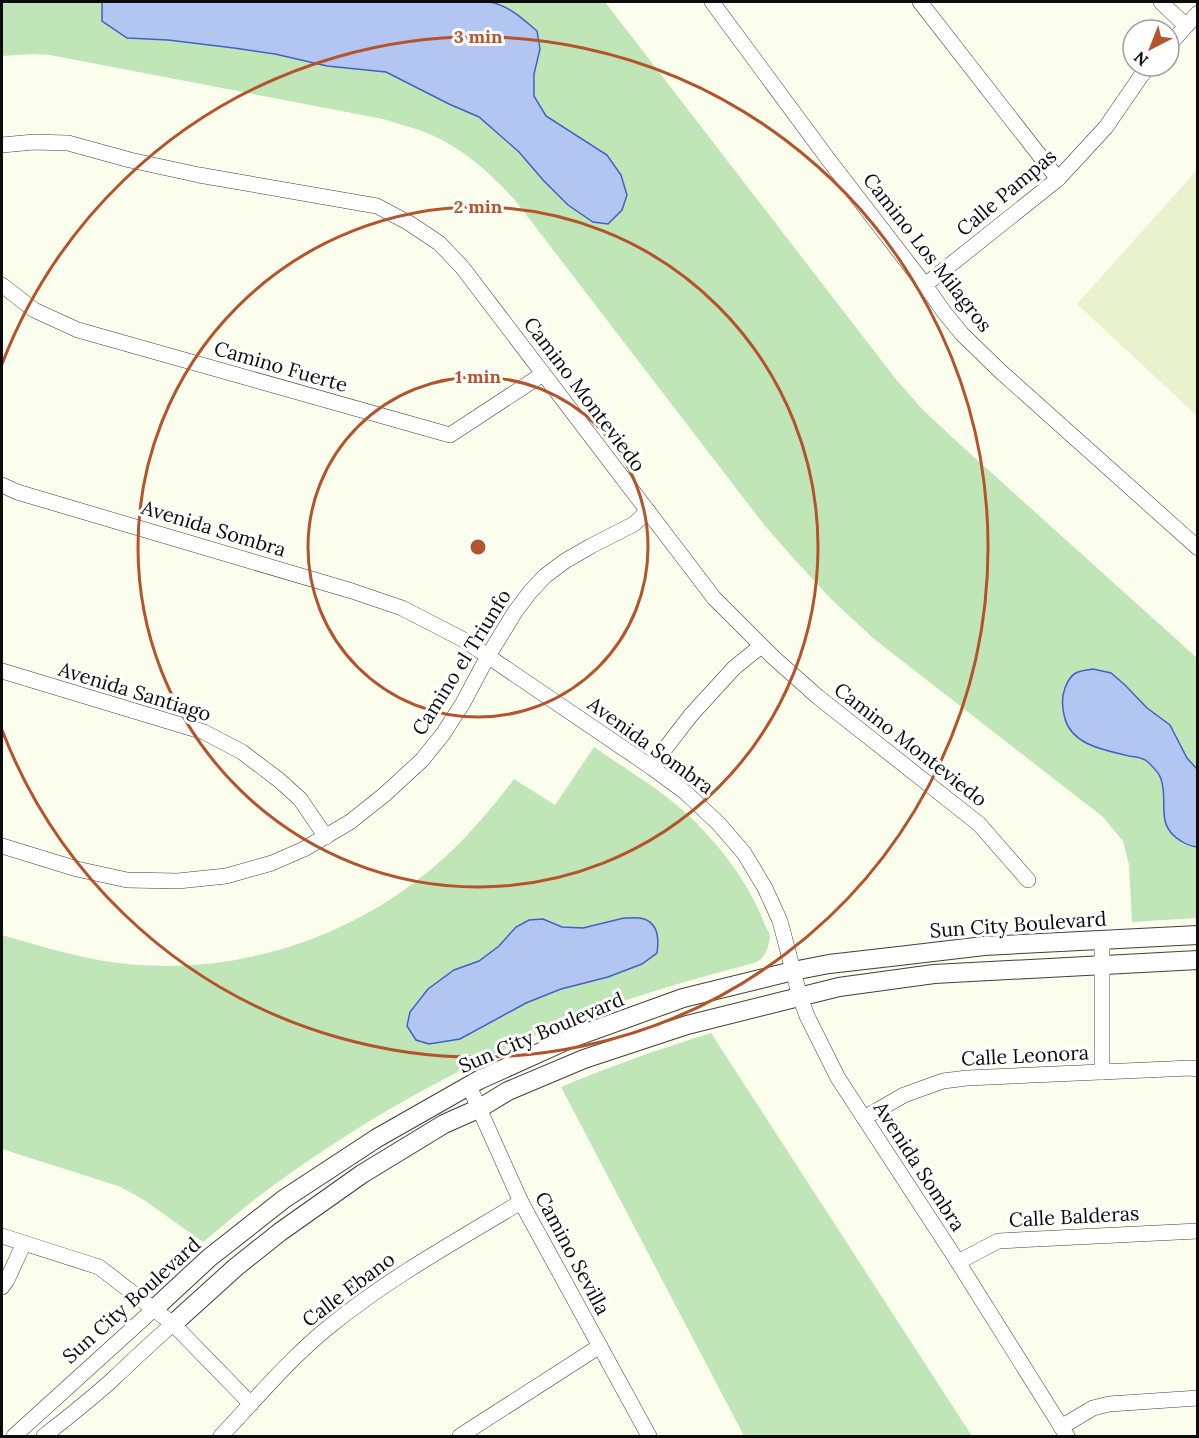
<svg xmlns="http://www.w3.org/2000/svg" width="1199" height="1438" viewBox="0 0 1199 1438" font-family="Lora,serif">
<rect width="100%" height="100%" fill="#fbfeec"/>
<polygon fill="#e9f2cd" points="1197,170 1197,416 1077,304"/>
<g fill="#c0e6b8">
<path d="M2,2H605L895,378L922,409L954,439L1197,658V918L1132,922L1129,865L1123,841L1103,817L874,639L831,599L795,560L765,526L514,199C487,170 457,143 419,130C407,126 395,123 383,119L50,55L32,54L2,56Z"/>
<path d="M594,747C625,769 659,788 687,814C719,844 750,884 765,925C767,929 770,934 770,938C770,941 768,944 768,947C765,955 762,960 754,963C705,976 657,989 610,1006C492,1048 375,1111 274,1185C249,1203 226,1223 203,1242L144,1200L121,1187L2,1149V935C33,944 66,954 98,960C221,982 353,942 445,857C470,834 493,807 514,779L555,805Z"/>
<path d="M711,1033L972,1436H744L561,1087C610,1066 660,1049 711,1033Z"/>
</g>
<g fill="#b3c6f2" stroke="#3e62c5" stroke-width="1.5">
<path d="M102,2H489C508,5 522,18 537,31L540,49L534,74V96L546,116L607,155L621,175L627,195L622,210L608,224L593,222L568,205L543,180L519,152L479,117L449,104L386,72L327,66L275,54L234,48L168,40L127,38L102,21Z"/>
<path d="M1093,669L1111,673L1125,685L1147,708L1170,725L1187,758L1197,769V847C1191,846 1187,845 1181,841C1154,825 1169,802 1161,779C1160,774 1154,768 1150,764C1145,758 1137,757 1129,756C1106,750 1073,746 1065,719C1062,708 1061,698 1065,688C1071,672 1077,671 1093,669Z"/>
<path d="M624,918C630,918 638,917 644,919C659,924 659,940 657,953L642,964L608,977L561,989L526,1003L460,1039L429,1044L416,1040L407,1026L410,1012L428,989L454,970L479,961L499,946L516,927L529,920L543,919L562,927L583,928Z"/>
</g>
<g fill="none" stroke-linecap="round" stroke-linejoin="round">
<g stroke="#3f3f3f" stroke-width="16">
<g id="minor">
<polyline points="712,2 828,159 925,285 944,312 962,334 1000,371 1198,548"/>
<polyline points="920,2 1058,179"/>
<polyline points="1161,2 1186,26"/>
<polyline points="1169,45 1198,13"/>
<polyline points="2,145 34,142 68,143 130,160 199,175 377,206 409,223 439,243 462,267 714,598 774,658 818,697 979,824 1028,880"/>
<polyline points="2,285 34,310 78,330 450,435 543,374"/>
<polyline points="925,285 1058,179 1106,127 1141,76 1150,66"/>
<polyline points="2,485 17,492 352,591 402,608 464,640 651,767 685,792 719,824 744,853 765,888 780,921 800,997 807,1016 838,1078 958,1262 1067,1436"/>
<polyline points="2,671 204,732 242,752 279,780 300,799 326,837"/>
<polyline points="651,767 691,715 734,668 761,646"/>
<polyline points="2,846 77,869 127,880 178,881 226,876 272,863 304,849 350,822 384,795 422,760 443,734 463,703 488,656 515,612 530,592 545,576 565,561 591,546 634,524 648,511"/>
<polyline points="1102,940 1102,1072"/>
<polyline points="469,1086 521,1202 649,1436"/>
<polyline points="864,1118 904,1095 943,1081 967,1078 1191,1068 1198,1069"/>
<polyline points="2,1236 99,1267 173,1324 251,1404"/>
<polyline points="958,1262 998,1241 1198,1231"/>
<polyline points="2,1287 7,1280 24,1243"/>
<polyline points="1061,1427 1093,1408 1109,1404 1198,1398"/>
<polyline points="14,1436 154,1309"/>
<path d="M44,1436C67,1418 90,1400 112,1380C132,1361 152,1342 173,1324"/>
<path d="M221,1436C256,1399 290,1358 330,1326C389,1278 456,1241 521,1202"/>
<polyline points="460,1436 600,1346"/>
</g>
</g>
<g stroke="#3f3f3f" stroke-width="20">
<g id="tertiary">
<polyline points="154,1309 209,1258 284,1199 377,1138 479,1080 572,1038 683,998 793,971 829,964 899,956 984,946 1198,935"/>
<polyline points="173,1324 236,1267 280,1232 362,1174 444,1124 480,1108 508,1091 584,1059 687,1025 839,987 934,974 1198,960"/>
</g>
</g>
<use href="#minor" stroke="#fff" stroke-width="15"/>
<use href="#tertiary" stroke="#fff" stroke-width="18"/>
</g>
<g fill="none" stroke="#b4532c" stroke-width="3">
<circle cx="478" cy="547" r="170"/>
<circle cx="478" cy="547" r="340"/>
<path d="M2 364A510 510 0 1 1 2 730"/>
</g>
<g text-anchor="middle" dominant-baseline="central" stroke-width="6" stroke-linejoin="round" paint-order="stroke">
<g font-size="20" fill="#0c0c0c" stroke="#fff">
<text transform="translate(1006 192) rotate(-40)">Calle Pampas</text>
<text transform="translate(928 252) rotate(52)">Camino Los Milagros</text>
<text transform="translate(281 366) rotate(16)">Camino Fuerte</text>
<text transform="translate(585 394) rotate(53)">Camino Monteviedo</text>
<text transform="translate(214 528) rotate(17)">Avenida Sombra</text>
<text transform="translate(461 662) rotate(-58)">Camino el Triunfo</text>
<text transform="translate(135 691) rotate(17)">Avenida Santiago</text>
<text transform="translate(911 744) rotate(38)">Camino Monteviedo</text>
<text transform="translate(651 745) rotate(36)">Avenida Sombra</text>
<text transform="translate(1018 924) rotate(-4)">Sun City Boulevard</text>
<text transform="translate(541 1032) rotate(-23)">Sun City Boulevard</text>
<text transform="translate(1025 1055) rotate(-3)">Calle Leonora</text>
<text transform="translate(920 1166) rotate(57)">Avenida Sombra</text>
<text transform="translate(1074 1216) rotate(-3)">Calle Balderas</text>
<text transform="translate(573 1253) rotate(62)">Camino Sevilla</text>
<text transform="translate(348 1289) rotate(-37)">Calle Ebano</text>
<text transform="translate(131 1300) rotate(-42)">Sun City Boulevard</text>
</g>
</g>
<circle cx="478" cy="547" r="9" fill="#b4532c" stroke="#fff" stroke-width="3"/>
<g font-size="18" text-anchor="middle" font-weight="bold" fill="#b4532c" stroke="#fff" stroke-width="6" stroke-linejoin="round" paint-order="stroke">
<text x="478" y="43">3 min</text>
<text x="478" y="213">2 min</text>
<text x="478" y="383">1 min</text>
</g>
<rect width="1199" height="1438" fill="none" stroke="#0c0c0c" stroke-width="6"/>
<g transform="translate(1151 48) rotate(222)"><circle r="28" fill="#ffffff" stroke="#9e9e9e" stroke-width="1.5"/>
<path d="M0-4.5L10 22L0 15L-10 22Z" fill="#b4532c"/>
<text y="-9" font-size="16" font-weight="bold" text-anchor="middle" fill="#0c0c0c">N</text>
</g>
</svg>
